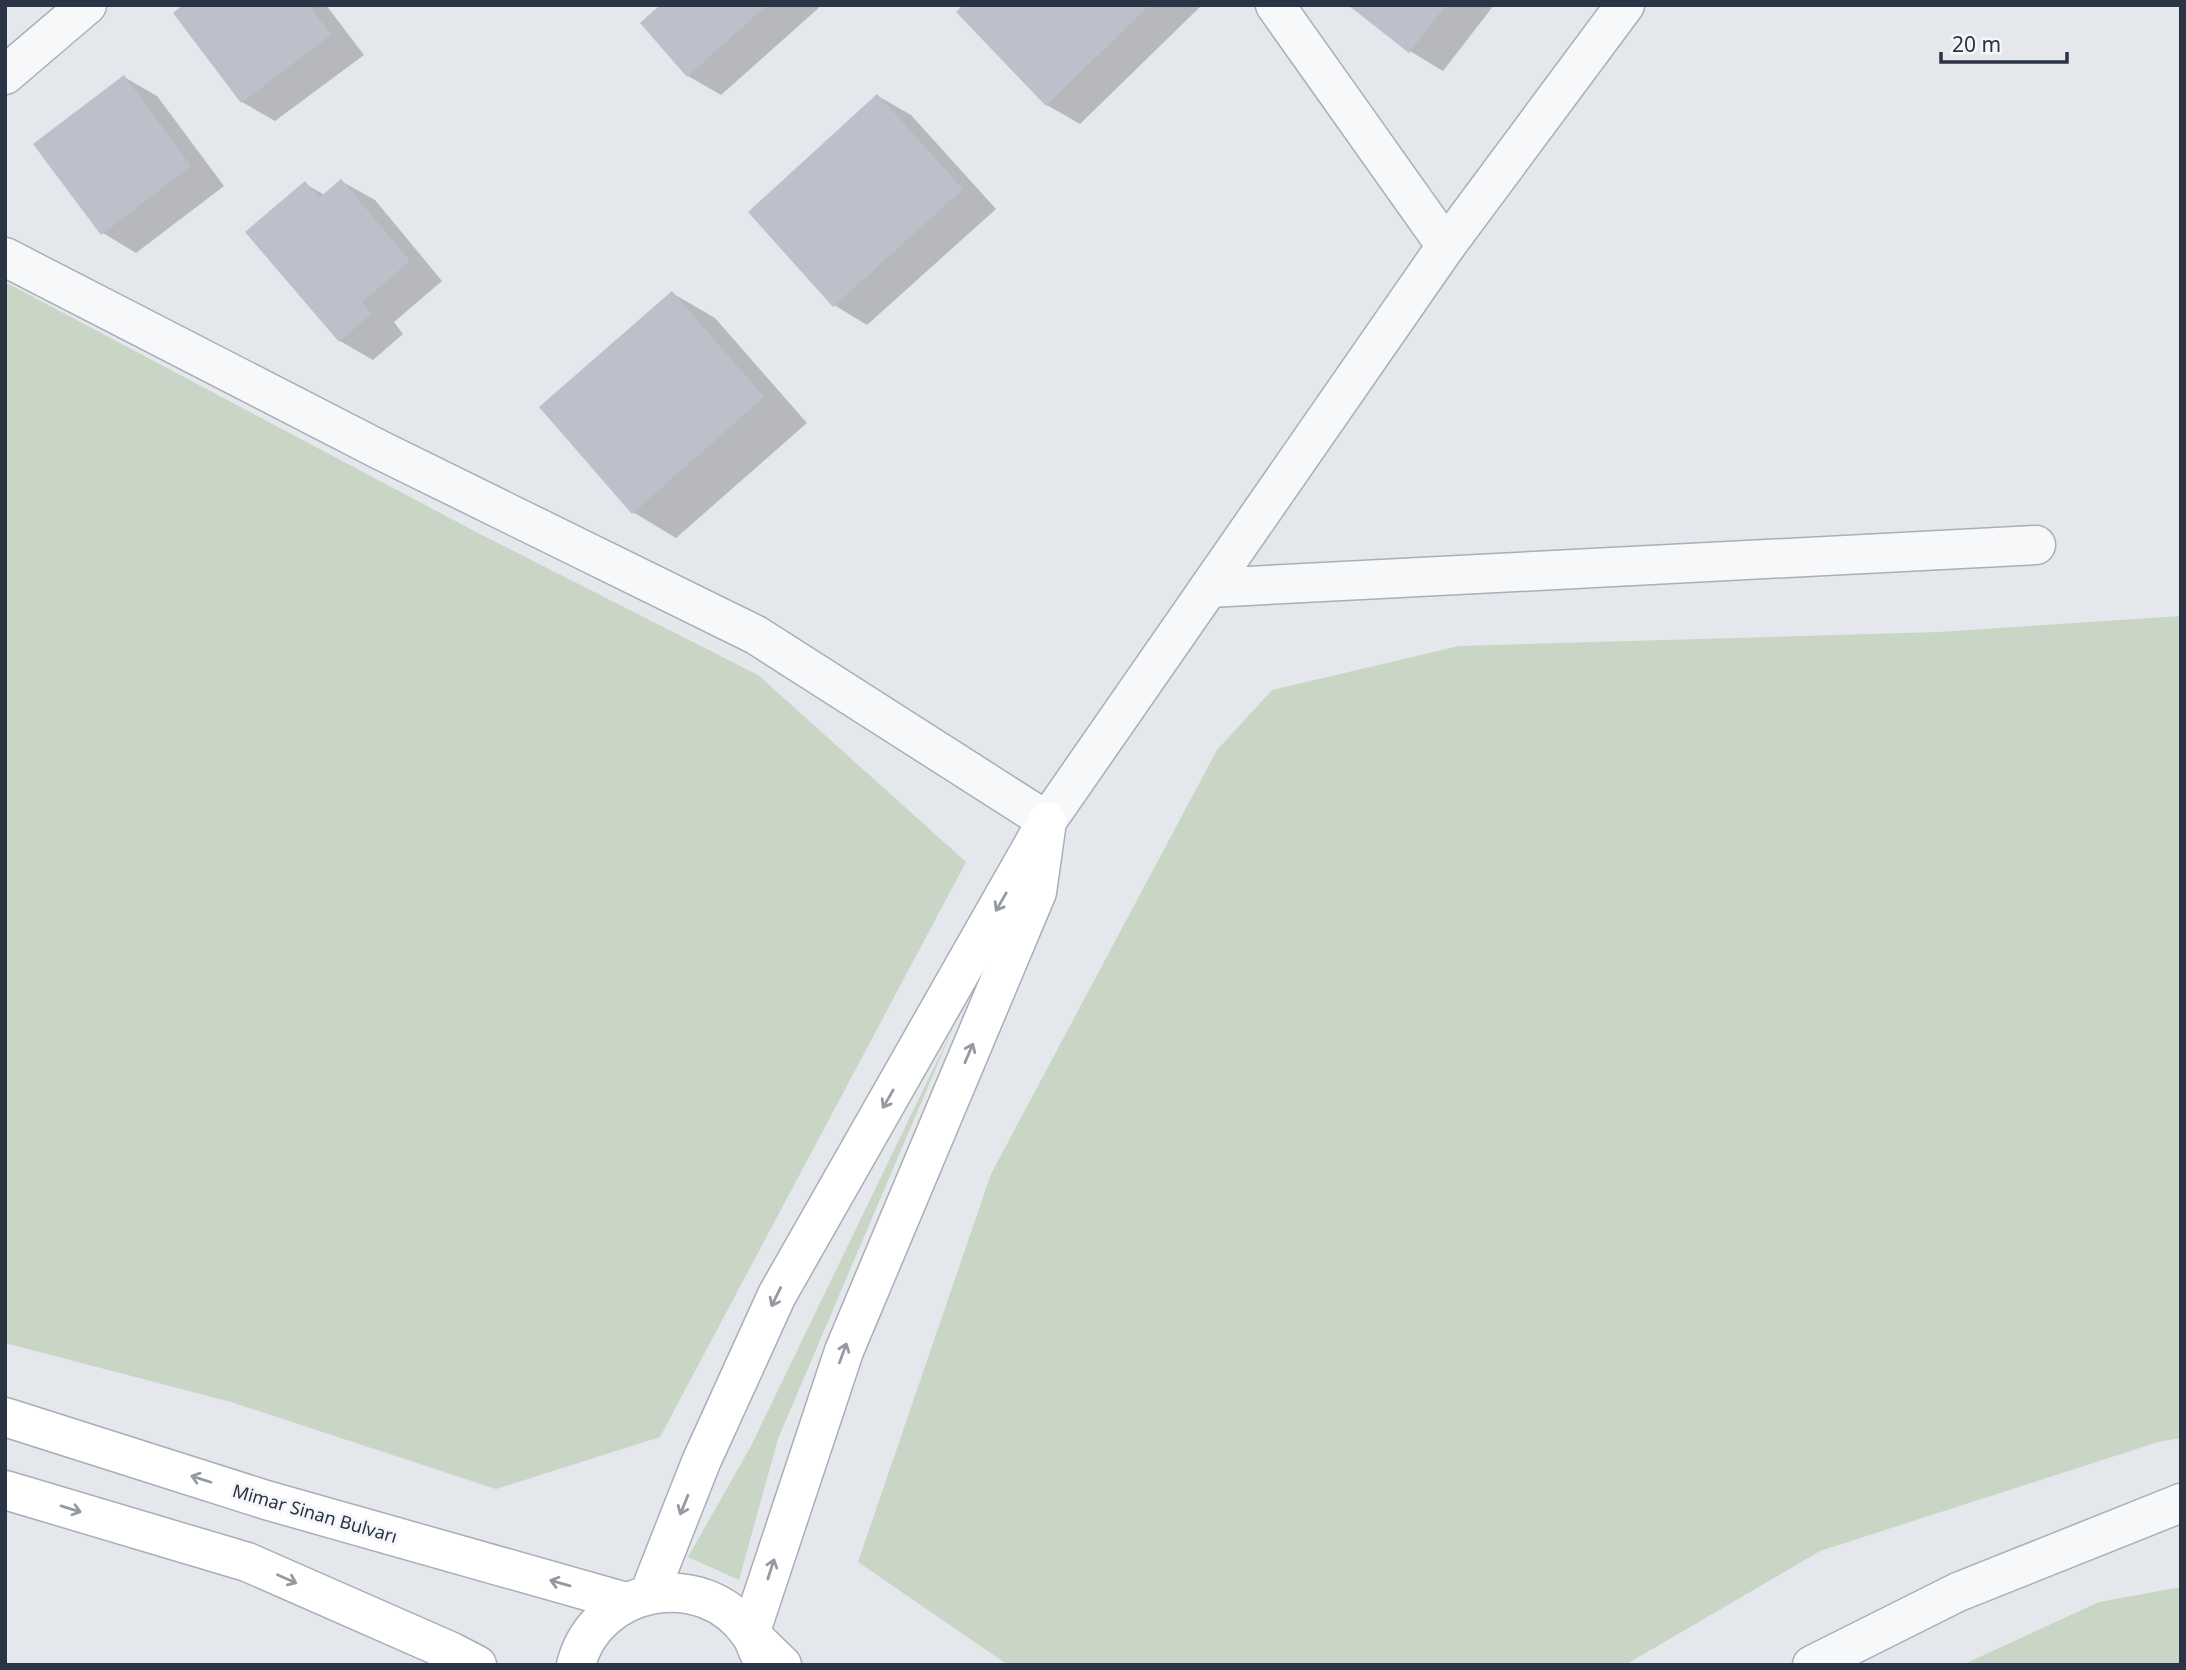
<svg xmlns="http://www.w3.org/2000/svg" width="2186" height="1670" viewBox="0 0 2186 1670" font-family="'Noto Sans',sans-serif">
<rect width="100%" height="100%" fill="#e4e7ec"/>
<g fill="#c9d6c5">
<polygon points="5,282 478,533 758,675 966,862 660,1437 496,1489 231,1402 5,1343"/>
<polygon points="2181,616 2181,1438 2158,1442 1820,1551 1625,1665 1008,1665 858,1562 991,1174 1217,750 1272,690 1459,646 1939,632"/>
<polygon points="953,1028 778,1439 739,1580 688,1557 751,1446"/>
<polygon points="2181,1587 2181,1665 1962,1665 2099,1602"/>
</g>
<g fill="#0003">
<polygon points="186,5 326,5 364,55 275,121 242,102"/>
<polygon points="662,5 822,5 721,95 688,76"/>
<polygon points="966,5 1202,5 1080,124 1047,105"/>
<polygon points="1351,5 1494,5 1443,71 1410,51"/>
<polygon points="124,77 157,96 224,186 136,253 103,233"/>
<polygon points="878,96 911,115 996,209 867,325 834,305"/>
<polygon points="341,181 375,200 442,281 394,322 403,334 373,360 340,341 305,184 325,195"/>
<polygon points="672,293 715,318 807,423 676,538 633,512"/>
</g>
<g fill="#bbc0ca">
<polygon points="183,5 309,5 331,35 241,103 173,13"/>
<polygon points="660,5 767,5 687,77 640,23"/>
<polygon points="963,5 1149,5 1046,106 956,12"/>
<polygon points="1348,5 1446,5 1409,53"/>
<polygon points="124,75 191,166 101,235 33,144"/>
<polygon points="877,94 963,189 833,307 748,212"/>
<polygon points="341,179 410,261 362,302 371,314 339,342 245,232 305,181 319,198"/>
<polygon points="672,291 764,397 632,514 539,407"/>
</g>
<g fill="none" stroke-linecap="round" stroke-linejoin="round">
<g stroke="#a9aeb7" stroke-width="41">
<g id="street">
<polyline points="1275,5 1446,246"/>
<polyline points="5,75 87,5"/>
<polyline points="5,257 380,450 756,635 1047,821 1446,246 1625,5"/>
<polyline points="1209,588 2036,545"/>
<polyline points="1812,1665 1958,1592 2181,1503"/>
</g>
</g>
<g stroke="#a9aeb7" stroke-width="41">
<g id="secondary">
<polyline points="5,1417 266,1500 626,1602"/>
<polyline points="5,1490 247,1562 452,1652 477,1665"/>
<polyline points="649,1594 701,1462 777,1295 1037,838"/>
<path d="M576,1665C596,1586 704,1566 750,1634C754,1639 756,1647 759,1653"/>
<polyline points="782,1665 750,1634 844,1351 1037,892 1047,821"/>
</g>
</g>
<use href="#street" stroke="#f7f8fa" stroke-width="38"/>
<use href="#secondary" stroke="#fff" stroke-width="38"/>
</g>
<defs><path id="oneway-shaft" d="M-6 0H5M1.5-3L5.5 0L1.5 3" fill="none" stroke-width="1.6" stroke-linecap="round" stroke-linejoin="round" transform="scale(1.75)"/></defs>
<g stroke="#959aa2">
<use href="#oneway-shaft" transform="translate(1001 902) rotate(120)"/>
<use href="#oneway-shaft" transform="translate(969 1053) rotate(-67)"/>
<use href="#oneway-shaft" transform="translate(888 1099) rotate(120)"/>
<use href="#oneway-shaft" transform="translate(776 1297) rotate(116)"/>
<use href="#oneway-shaft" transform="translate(843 1353) rotate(-70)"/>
<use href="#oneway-shaft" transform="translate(201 1479) rotate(-162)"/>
<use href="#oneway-shaft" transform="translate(684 1505) rotate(112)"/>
<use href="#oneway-shaft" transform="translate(71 1509) rotate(17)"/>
<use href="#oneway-shaft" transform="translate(771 1569) rotate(-72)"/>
<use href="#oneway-shaft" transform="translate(287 1579) rotate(24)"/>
<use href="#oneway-shaft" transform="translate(560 1583) rotate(-164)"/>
</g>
<g text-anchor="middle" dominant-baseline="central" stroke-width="6" stroke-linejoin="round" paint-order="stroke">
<g font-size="18" fill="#2b3445" stroke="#f4f6f9">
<text transform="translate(315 1513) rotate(16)">Mimar Sinan Bulvarı</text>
</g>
</g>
<rect width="2186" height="1670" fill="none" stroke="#2b3445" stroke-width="14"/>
<path d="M1941 52v10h126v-10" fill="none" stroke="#2b3445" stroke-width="3.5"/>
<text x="1952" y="52" font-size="21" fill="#2b3445" stroke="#f4f6f9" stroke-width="5" paint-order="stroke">20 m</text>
</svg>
